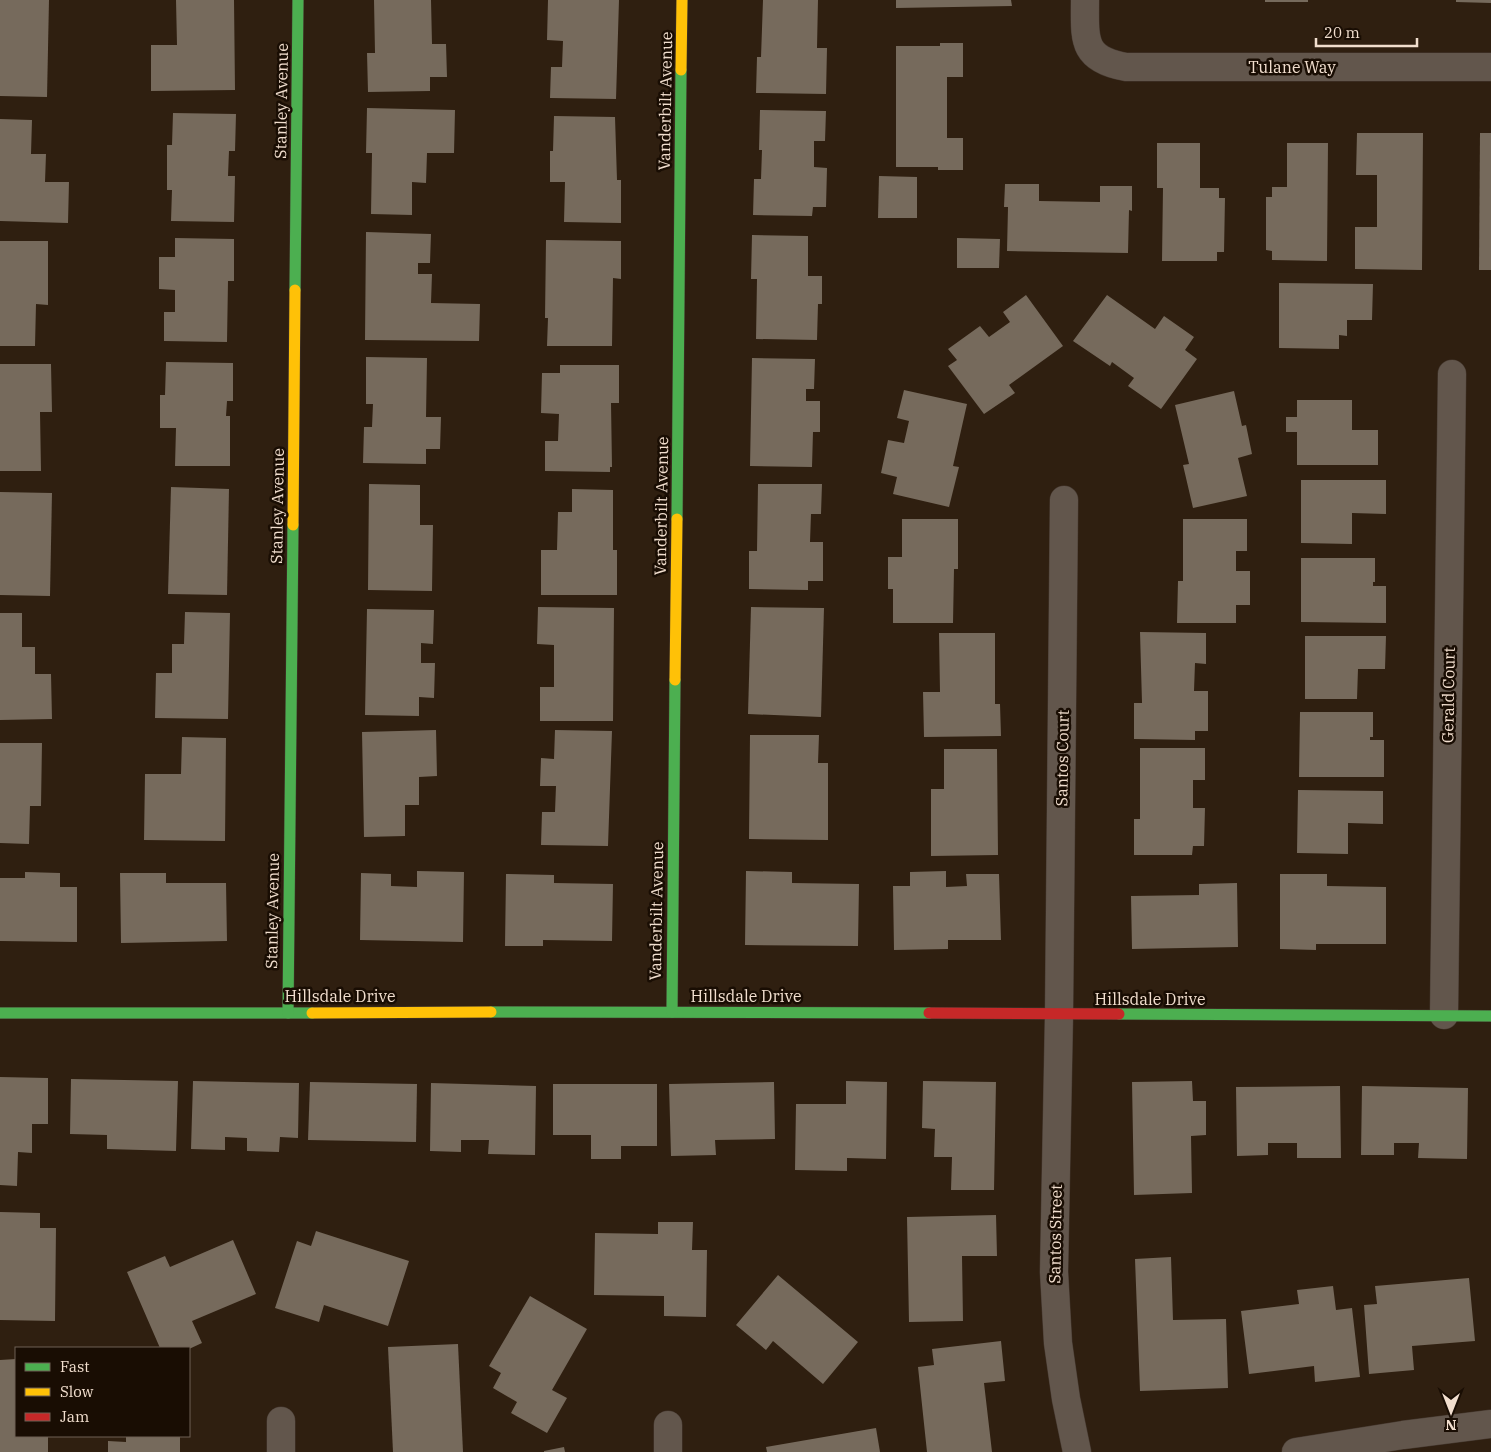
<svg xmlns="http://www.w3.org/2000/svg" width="1491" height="1452" viewBox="0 0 1491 1452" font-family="'IBM Plex Serif',serif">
<rect width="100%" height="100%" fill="#2f1f10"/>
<g fill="#766a5c">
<polygon points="0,0 49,0 47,97 0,96"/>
<polygon points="176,0 234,0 235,90 151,91 151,45 177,45"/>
<polygon points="374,0 431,0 432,44 446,44 447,77 430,77 430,91 368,92 367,53 375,53"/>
<polygon points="548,0 619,0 616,99 550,98 551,67 562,67 563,41 547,40"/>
<polygon points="763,0 818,0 817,48 827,48 826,94 756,93 757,57 761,57"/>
<polygon points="896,0 1011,0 1012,6 896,8"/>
<rect x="1265" y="0" width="43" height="2"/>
<polygon points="1456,0 1491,0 1491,3 1456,2"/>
<polygon points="940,43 963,43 963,77 947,77 947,138 963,138 963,170 938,170 938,167 896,167 896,46 940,46"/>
<polygon points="367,108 455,110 454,153 427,153 426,183 412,182 412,215 371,214 372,153 366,153"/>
<polygon points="760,110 826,111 825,141 814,141 814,167 827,168 826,207 813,207 812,216 753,215 754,179 761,179 762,150 759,150"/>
<polygon points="173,113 236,114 235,151 229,151 228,176 235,176 234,222 171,221 172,190 167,190 167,145 172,145"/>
<polygon points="554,116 615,117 617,180 621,180 621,223 564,222 565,182 550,182 550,151 553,151"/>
<polygon points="0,119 32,120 31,154 46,154 45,182 69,182 68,223 0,221"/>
<polygon points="1357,133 1423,133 1422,270 1355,269 1355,227 1377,227 1377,175 1356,175"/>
<polygon points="1480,133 1491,133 1491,270 1479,270"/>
<polygon points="1157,143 1200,143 1200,188 1219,188 1219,198 1225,198 1224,252 1217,252 1217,261 1162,261 1163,188 1157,188"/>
<polygon points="1287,143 1328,143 1327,261 1272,260 1272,251 1266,250 1266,197 1272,197 1272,187 1287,187"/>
<polygon points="879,176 917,177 917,218 878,218"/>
<polygon points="1005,184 1039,184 1039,201 1100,202 1100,186 1132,186 1132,211 1129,210 1128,253 1007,251 1008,207 1004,207"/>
<polygon points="366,232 431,234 430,263 418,263 418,274 432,274 431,303 480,304 479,341 365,340"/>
<polygon points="752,235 808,236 808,276 822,276 822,304 818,304 817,340 756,339 757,279 751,279"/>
<polygon points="175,238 234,239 234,281 228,281 227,342 164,341 164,312 175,312 175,290 159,289 159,257 175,257"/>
<polygon points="957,238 1000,239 999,268 957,268"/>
<polygon points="546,240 621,241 621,279 613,278 612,346 547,346 548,318 545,318"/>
<polygon points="0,241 48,241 48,305 36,304 35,346 0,346"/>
<polygon points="1279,283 1373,284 1372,320 1347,320 1347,336 1339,335 1339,349 1279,348"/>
<polygon points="1026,295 1063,346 1009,385 1015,393 984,414 948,366 957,360 948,349 980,326 989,337 1010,322 1003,312"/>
<polygon points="1107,295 1155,329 1164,316 1194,337 1185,350 1197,359 1161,409 1128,386 1134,378 1112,362 1110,366 1073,341"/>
<polygon points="366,357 427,358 426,417 441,417 440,449 426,449 426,464 363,463 364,427 372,427 373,404 366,404"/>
<polygon points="752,358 815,359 814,389 806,389 806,401 820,401 820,432 813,432 812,467 750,466"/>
<polygon points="166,362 233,363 233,401 227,401 226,416 230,416 230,466 175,466 176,428 160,428 160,395 165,395"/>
<polygon points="0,364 51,364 52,412 40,412 41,471 0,471"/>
<polygon points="560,365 619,365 619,403 611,403 612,467 610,467 610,472 545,471 545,441 558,441 559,414 541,413 542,373 560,373"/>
<polygon points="904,390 967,404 953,466 959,467 949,507 893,494 897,477 881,473 888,440 904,443 909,421 897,418"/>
<polygon points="1234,391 1242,426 1246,425 1252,454 1238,458 1247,496 1193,508 1183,465 1189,464 1175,405"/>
<polygon points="1297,400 1352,400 1352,430 1378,430 1378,465 1297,465 1297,432 1286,432 1286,417 1297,417"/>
<polygon points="1301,480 1386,480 1386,514 1352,513 1352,544 1301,543"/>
<polygon points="369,484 420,485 420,525 433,525 432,591 368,590"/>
<polygon points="758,484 822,484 821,514 811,514 810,542 823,542 823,581 808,581 808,590 749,589 749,551 757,551"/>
<polygon points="171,487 229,489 227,595 168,594"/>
<polygon points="572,489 613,490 613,550 617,550 617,595 541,595 541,550 557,550 558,512 572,512"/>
<polygon points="0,492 52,493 50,596 0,595"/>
<polygon points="902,519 958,519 958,569 954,569 953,623 893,623 893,589 888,589 888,557 902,557"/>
<polygon points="1183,519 1247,519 1247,551 1236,551 1236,571 1250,571 1250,605 1236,605 1236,623 1177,623 1178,581 1183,581"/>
<polygon points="1301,558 1375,558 1375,582 1373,582 1373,586 1386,586 1386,623 1301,622"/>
<polygon points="538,607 614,608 613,721 540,721 540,687 554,687 554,645 537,644"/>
<polygon points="751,607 824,608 821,717 748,714"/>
<polygon points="367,609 434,610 433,644 421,643 421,663 435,663 434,698 419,697 419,716 365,715"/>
<polygon points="185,612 230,613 228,719 155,718 156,673 172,673 172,644 184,644"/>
<polygon points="0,613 22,613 22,647 35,647 35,674 51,674 52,719 0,720"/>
<polygon points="1140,632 1206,633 1206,664 1195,663 1194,691 1208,691 1208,731 1195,731 1195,740 1134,739 1134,703 1142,703"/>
<polygon points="939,633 995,633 995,704 1000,704 1001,736 924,737 923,692 940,692"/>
<polygon points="1305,636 1386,636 1385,669 1358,669 1357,699 1305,699"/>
<polygon points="1300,712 1373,712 1373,737 1370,737 1370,740 1384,740 1384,777 1299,777"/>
<polygon points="436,730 437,776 419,777 419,805 405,805 405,836 364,837 362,732"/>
<polygon points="555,730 612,731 608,846 541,845 542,812 555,812 556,786 540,786 541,758 554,759"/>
<polygon points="750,735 819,735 818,763 828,763 828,840 749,839"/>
<polygon points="182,737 226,738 225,841 144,840 145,774 181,774"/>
<polygon points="0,743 42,743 41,806 30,806 29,844 0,843"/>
<polygon points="1140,748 1205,748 1205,780 1193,780 1193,808 1205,808 1204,846 1193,846 1192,855 1134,855 1134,819 1140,819"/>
<polygon points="944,749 997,749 998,855 931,856 931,789 944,789"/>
<polygon points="1298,790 1383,791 1383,824 1348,823 1348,854 1297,853"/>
<polygon points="417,871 464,872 463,942 360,940 361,873 391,874 391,886 417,887"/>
<polygon points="746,871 792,872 792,883 859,884 858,946 745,945"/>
<polygon points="946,871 946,887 967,886 966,874 999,874 1001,940 948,940 948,949 894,950 893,886 910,886 910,872"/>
<polygon points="25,872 60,873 60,887 77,887 77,942 0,941 0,878 25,878"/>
<polygon points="120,873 166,873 166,883 226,883 227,941 121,943"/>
<polygon points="506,874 554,875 554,883 613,884 612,941 543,940 543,946 505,946"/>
<polygon points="1280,874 1327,874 1327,886 1386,887 1386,944 1316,944 1316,950 1280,949"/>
<polygon points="1237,883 1238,947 1132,949 1131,896 1199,895 1199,884"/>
<polygon points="0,1077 48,1078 48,1124 32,1124 32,1153 18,1152 17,1186 0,1185"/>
<polygon points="71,1079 178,1081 176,1151 107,1149 107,1135 70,1134"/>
<polygon points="193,1081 299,1083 298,1138 280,1137 279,1152 247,1151 247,1138 225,1137 225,1150 191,1149"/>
<polygon points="846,1081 887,1082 886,1159 847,1158 847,1171 795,1170 796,1104 846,1104"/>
<polygon points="923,1081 996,1082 994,1190 951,1190 952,1157 934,1157 935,1129 922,1128"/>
<polygon points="1192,1081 1193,1101 1206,1101 1206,1135 1191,1136 1192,1193 1134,1195 1132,1082"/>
<polygon points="310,1082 417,1084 416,1142 308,1140"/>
<polygon points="774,1082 775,1139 715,1140 716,1155 671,1156 669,1084"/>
<polygon points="431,1083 536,1086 535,1155 488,1154 489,1140 461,1140 461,1152 430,1151"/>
<polygon points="553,1084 657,1084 657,1146 621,1146 621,1159 591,1159 591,1135 553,1135"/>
<polygon points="1340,1086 1341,1158 1297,1158 1297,1143 1268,1143 1268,1155 1237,1156 1236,1087"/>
<polygon points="1362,1086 1468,1088 1467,1159 1418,1158 1419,1143 1394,1143 1394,1155 1361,1155"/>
<polygon points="0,1212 40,1213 40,1228 56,1228 55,1321 0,1320"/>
<polygon points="996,1215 997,1256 962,1256 963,1321 909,1322 907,1217"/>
<polygon points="658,1222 693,1222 692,1250 707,1250 706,1317 664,1316 664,1296 594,1295 595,1233 658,1234"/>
<polygon points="316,1231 409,1261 388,1326 324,1305 319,1322 275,1308 297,1241 311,1246"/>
<polygon points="233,1240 256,1294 192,1321 202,1343 189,1349 160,1348 127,1272 165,1256 170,1267"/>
<polygon points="1171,1257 1173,1320 1226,1319 1228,1388 1140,1391 1135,1259"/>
<polygon points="778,1275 858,1342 823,1384 773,1341 766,1350 736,1325"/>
<polygon points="1469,1278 1475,1341 1412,1346 1414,1370 1369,1374 1364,1305 1377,1304 1375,1286"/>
<polygon points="1333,1286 1336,1310 1352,1308 1360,1377 1315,1382 1314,1366 1249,1374 1241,1311 1299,1304 1297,1290"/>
<polygon points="530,1296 587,1329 552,1390 567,1398 547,1433 511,1413 517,1402 493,1388 501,1373 489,1366"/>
<polygon points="1001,1341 1005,1381 984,1383 992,1452 927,1452 918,1367 934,1365 932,1349"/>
<polygon points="458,1344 463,1452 393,1452 388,1347"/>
<polygon points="16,1359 16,1436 48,1436 48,1452 0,1452 0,1360"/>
<polygon points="876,1428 880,1452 767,1452 766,1447"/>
<polygon points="126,1436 180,1436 180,1452 108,1452 108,1441 126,1442"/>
<polygon points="564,1447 565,1452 544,1452 544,1451"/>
</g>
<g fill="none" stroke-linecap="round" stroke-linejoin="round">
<g stroke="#463930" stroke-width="29">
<g id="street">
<path d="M1085,0C1085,39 1081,59 1126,67H1491"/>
<polyline points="1064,500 1059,1015 1054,1272 1058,1343 1066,1399 1077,1452"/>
<polyline points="1444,1015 1452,374"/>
<polyline points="668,1425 668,1452"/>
<polyline points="281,1452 281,1421"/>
<polyline points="1296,1452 1403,1435 1491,1424"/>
</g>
</g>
<g stroke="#463930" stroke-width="12">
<g id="fast">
<polyline points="295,290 298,0"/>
<polyline points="677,519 681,70"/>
<polyline points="491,1012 929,1013"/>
<polyline points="672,1012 675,680"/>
<polyline points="0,1013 312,1013"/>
<polyline points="288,1013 293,525"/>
<polyline points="1119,1014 1491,1016"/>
</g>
</g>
<g stroke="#463930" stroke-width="12">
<g id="slow">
<polyline points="681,70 682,0"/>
<polyline points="293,525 295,290"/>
<polyline points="675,680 677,519"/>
<polyline points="312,1013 491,1012"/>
</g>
</g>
<g stroke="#463930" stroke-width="12">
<polyline id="jam" points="929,1013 1119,1014"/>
</g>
<use href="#street" stroke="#62564c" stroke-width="28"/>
<use href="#fast" stroke="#4caf50" stroke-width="11"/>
<use href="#slow" stroke="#ffc107" stroke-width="11"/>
<use href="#jam" stroke="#c62828" stroke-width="11"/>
</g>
<g text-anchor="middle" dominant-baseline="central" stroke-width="5" stroke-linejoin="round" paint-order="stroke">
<g font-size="16" fill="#f1dece" stroke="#190d03">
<text x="1292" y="67">Tulane Way</text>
<text transform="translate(281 101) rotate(-89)">Stanley Avenue</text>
<text transform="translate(665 101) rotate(-89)">Vanderbilt Avenue</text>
<text transform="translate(277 506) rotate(-89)">Stanley Avenue</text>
<text transform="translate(661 506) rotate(-89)">Vanderbilt Avenue</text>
<text transform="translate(1448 695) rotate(-89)">Gerald Court</text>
<text transform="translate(1062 758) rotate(-89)">Santos Court</text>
<text transform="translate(272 911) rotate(-89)">Stanley Avenue</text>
<text transform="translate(656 911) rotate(-89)">Vanderbilt Avenue</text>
<text x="340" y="996">Hillsdale Drive</text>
<text x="746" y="996">Hillsdale Drive</text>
<text x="1150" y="999">Hillsdale Drive</text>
<text transform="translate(1055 1234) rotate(-89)">Santos Street</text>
</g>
</g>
<rect x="15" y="1347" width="175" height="90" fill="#190d03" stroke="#6f6154"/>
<rect x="25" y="1363" width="25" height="8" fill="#4caf50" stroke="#6f6154"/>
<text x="60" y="1372" font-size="15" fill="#f1dece">Fast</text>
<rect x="25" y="1388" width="25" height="8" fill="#ffc107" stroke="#6f6154"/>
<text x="60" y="1397" font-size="15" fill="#f1dece">Slow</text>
<rect x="25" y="1413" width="25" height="8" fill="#c62828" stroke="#6f6154"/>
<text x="60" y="1422" font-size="15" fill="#f1dece">Jam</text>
<g transform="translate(1451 1412) rotate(180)" stroke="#190d03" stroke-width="4" paint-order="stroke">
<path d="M0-4L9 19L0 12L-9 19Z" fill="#f1dece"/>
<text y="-8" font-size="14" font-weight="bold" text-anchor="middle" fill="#f1dece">N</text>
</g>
<path d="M1316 38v8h101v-8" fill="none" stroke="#f1dece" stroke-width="2.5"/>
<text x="1324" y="38" font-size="15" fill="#f1dece" stroke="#190d03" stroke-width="4" paint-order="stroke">20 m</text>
</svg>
